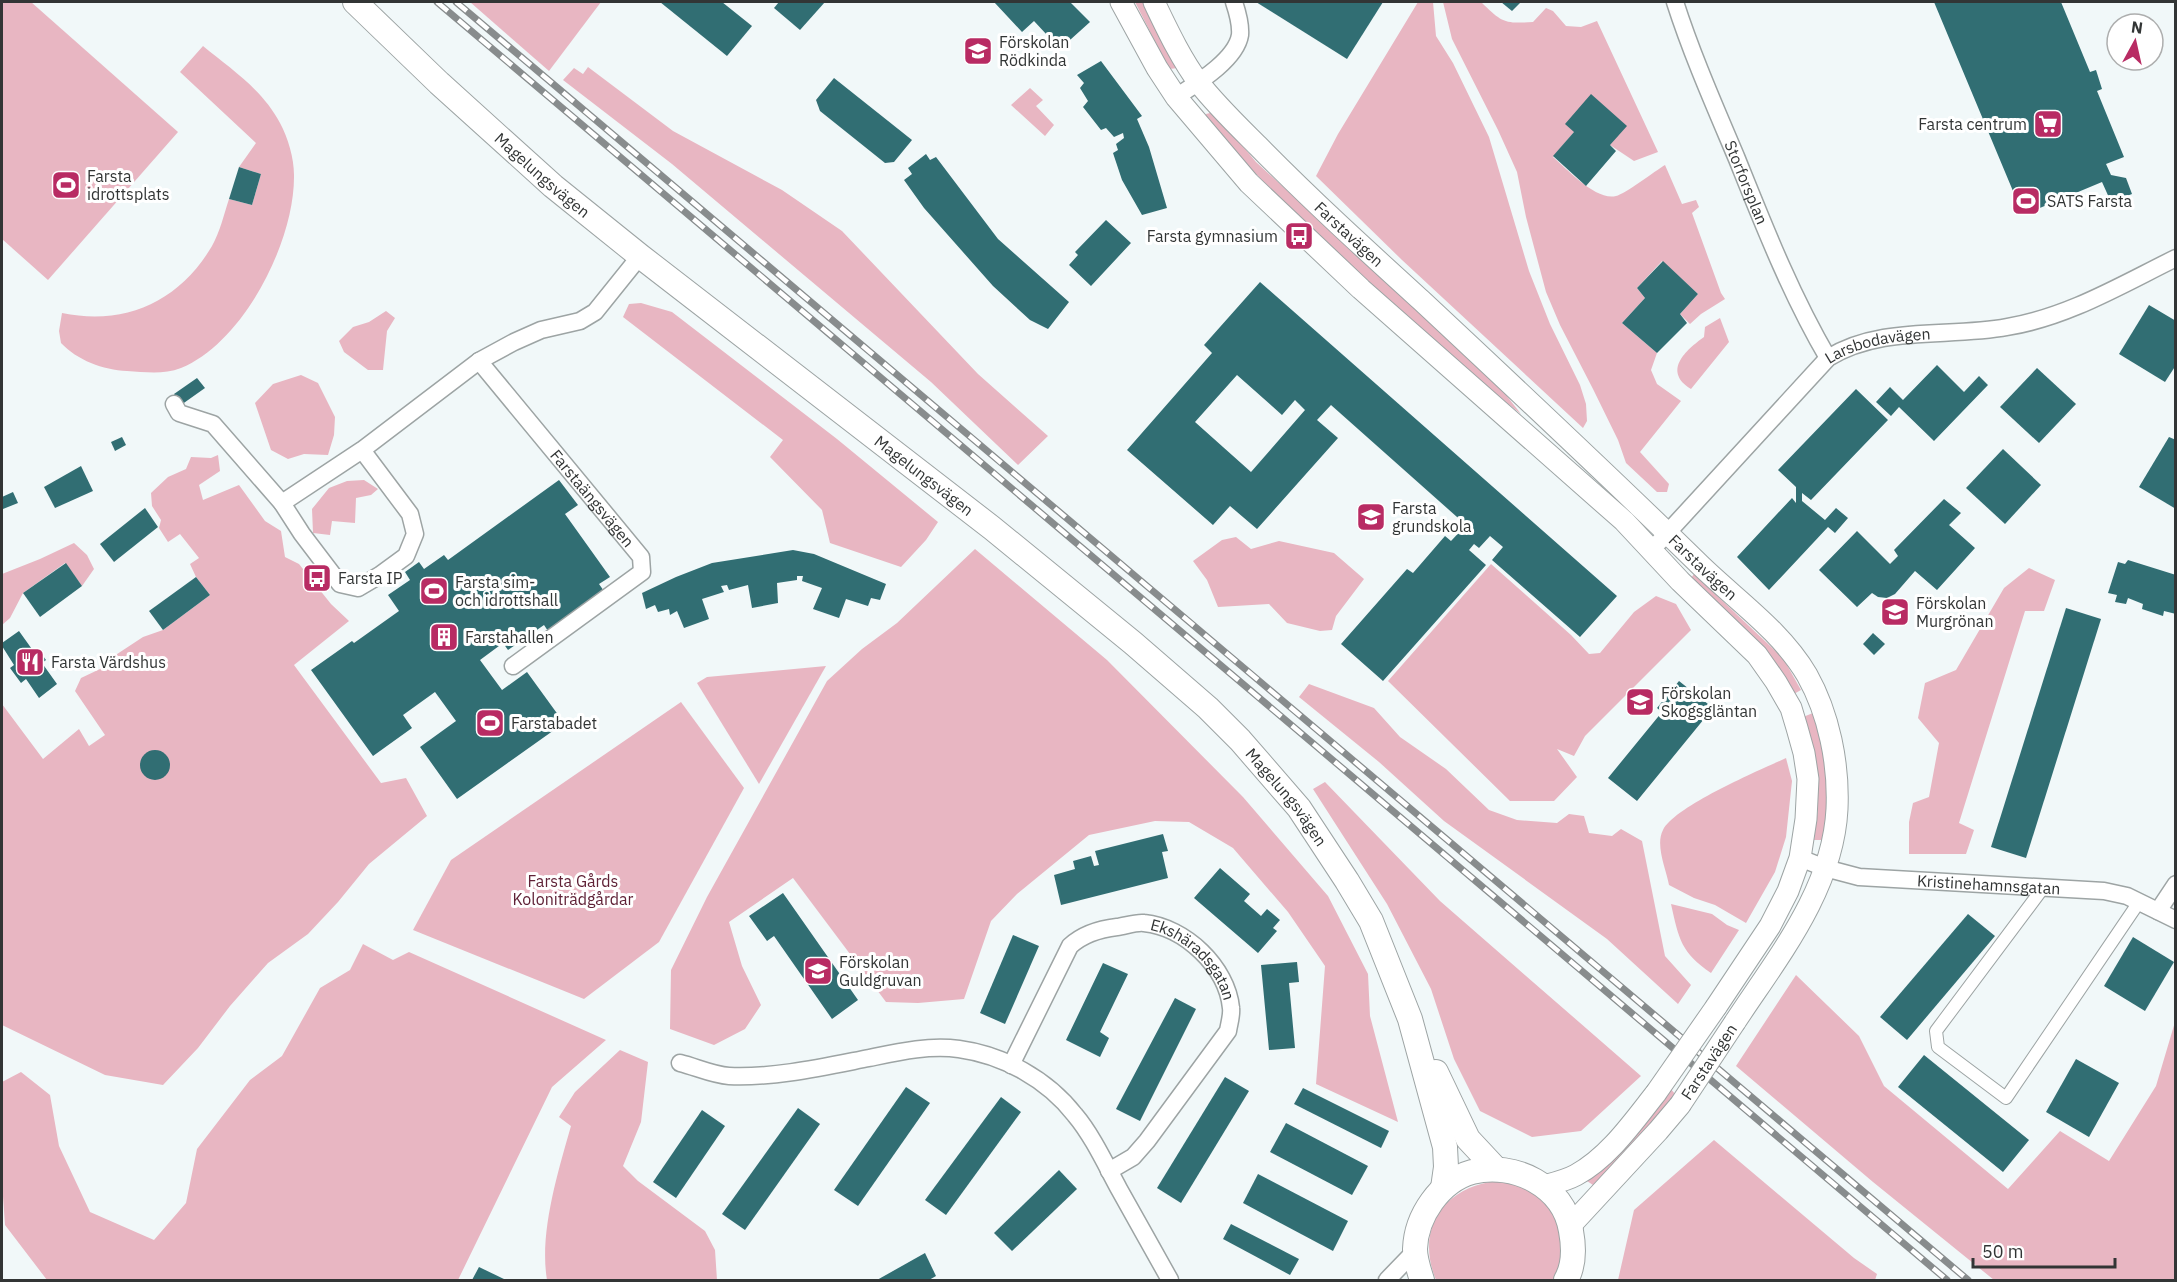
<svg xmlns="http://www.w3.org/2000/svg" width="2177" height="1282" viewBox="0 0 2177 1282" font-family="'IBM Plex Sans',sans-serif">
<rect width="100%" height="100%" fill="#f1f8f9"/>
<g fill="#e8b6c2">
<polygon points="2,2 31,2 178,132 48,280 2,239"/>
<polygon points="470,2 601,2 549,71"/>
<polygon points="1135,2 1145,2 1178,68 1169,69"/>
<polygon points="1418,2 1433,2 1436,36 1453,63 1489,137 1529,271 1550,324 1580,385 1586,404 1587,421 1583,428 1402,260 1316,176 1338,134"/>
<path d="M1443,2H1481C1502,22 1503,24 1533,22L1546,8L1553,11L1566,26L1581,27L1597,21L1658,152L1634,161L1610,145L1574,132L1553,157C1567,169 1596,201 1616,196C1625,194 1655,171 1665,165L1682,204L1696,200L1699,207L1692,213L1721,293L1725,299L1701,314L1690,324L1680,314L1698,294L1662,261L1637,288L1645,298L1622,323L1657,353L1651,370L1657,384L1681,401L1640,452L1669,484L1667,492H1657L1626,463L1618,440L1593,389L1560,325L1546,292L1526,217L1517,172L1498,130L1452,39Z"/>
<path d="M203,46C231,69 263,90 280,123C288,138 294,158 294,175C295,241 244,342 181,368C163,375 145,372 127,371C103,370 77,360 61,343L59,331L62,313C125,326 179,302 212,246C220,232 224,214 229,199L252,205L261,174L239,167L256,143L180,72Z"/>
<polygon points="588,67 673,131 782,190 842,231 978,374 1048,436 1018,465 931,382 672,164 563,80 574,68 583,74"/>
<polygon points="1030,88 1043,100 1036,106 1054,125 1045,136 1011,105"/>
<path d="M1210,113L1216,114L1256,162L1495,381L1521,414C1486,387 1453,357 1420,328C1345,262 1274,194 1205,122L1206,114Z"/>
<polygon points="641,303 672,312 837,439 938,522 926,540 901,567 830,543 822,510 770,457 783,440 623,317 629,304"/>
<polygon points="386,311 395,318 387,331 383,370 368,370 344,352 339,341 353,327 369,322"/>
<path d="M1720,318L1729,342L1691,389C1662,371 1686,350 1704,337L1705,327Z"/>
<polygon points="301,375 318,383 335,417 334,435 328,455 304,454 288,459 271,450 255,403 273,384"/>
<polygon points="218,455 220,471 199,485 203,500 239,485 265,521 281,531 285,557 299,564 331,604 349,621 294,665 381,783 406,778 427,816 369,864 338,902 308,934 268,963 230,1006 198,1048 163,1085 105,1075 2,1025 2,704 43,759 79,729 89,746 105,735 75,691 81,678 100,669 108,660 143,637 163,630 210,595 196,577 190,564 199,558 180,534 168,542 159,528 161,520 152,506 151,493 168,477 186,469 191,457 211,458"/>
<polygon points="364,480 378,489 371,495 356,498 355,523 332,521 330,535 313,533 312,509 329,488 347,481"/>
<polygon points="1236,537 1251,549 1279,541 1334,553 1364,579 1336,616 1332,630 1320,631 1287,623 1269,604 1218,607 1207,580 1193,561 1222,540"/>
<polygon points="74,543 87,555 94,569 82,586 65,563 23,593 10,618 2,625 2,574 40,559"/>
<polygon points="975,549 1107,660 1243,797 1328,896 1368,974 1370,1016 1398,1122 1316,1084 1325,966 1288,912 1233,848 1189,822 1155,821 1089,835 1017,894 991,921 964,999 918,1003 886,1002 793,878 729,922 742,966 761,1005 745,1029 714,1045 670,1029 671,970 707,897 827,681 862,649 897,623"/>
<polygon points="1491,564 1571,635 1589,654 1600,653 1634,612 1656,596 1676,604 1691,630 1585,736 1574,756 1557,749 1577,777 1554,801 1510,801 1388,681"/>
<polygon points="2029,568 2055,580 2044,611 2025,611 1959,823 1974,830 1966,854 1909,854 1909,822 1913,803 1929,797 1939,743 1918,718 1925,683 1956,670 2004,588"/>
<polygon points="1694,574 1783,658 1801,690 1792,695 1691,578"/>
<polygon points="826,666 759,784 697,683 707,677"/>
<polygon points="1309,684 1374,708 1400,737 1446,769 1489,810 1517,820 1557,823 1569,814 1584,816 1589,833 1612,836 1621,829 1642,841 1665,956 1691,985 1678,1004 1607,939 1444,821 1379,762 1299,697"/>
<polygon points="681,702 744,788 659,942 584,999 413,930 451,860"/>
<polygon points="1813,713 1826,764 1829,787 1823,840 1814,840 1818,809 1817,774 1803,717"/>
<path d="M1786,758L1792,781L1786,837L1775,872L1746,923L1715,905L1694,898L1669,885C1666,869 1655,845 1663,830C1675,806 1760,770 1786,758Z"/>
<polygon points="1325,782 1440,901 1641,1076 1581,1131 1532,1137 1480,1111 1454,1059 1431,989 1387,904 1313,789"/>
<path d="M1671,904L1712,914L1727,925L1739,930L1711,973C1681,952 1679,940 1671,904Z"/>
<polygon points="363,944 393,960 409,952 606,1040 552,1087 458,1280 47,1280 5,1225 2,1182 2,1082 21,1072 50,1095 59,1146 90,1212 154,1240 186,1203 197,1149 250,1080 282,1056 320,988 350,970"/>
<polygon points="1796,975 1859,1036 1884,1086 2008,1189 2060,1131 2109,1161 2156,1086 2175,1022 2175,1280 1994,1280 1873,1182 1736,1066"/>
<path d="M620,1050L648,1062L641,1122L623,1166L638,1181L705,1231L715,1250L717,1280H547C539,1233 558,1172 571,1126L559,1117L575,1092Z"/>
<polygon points="1670,1088 1675,1094 1625,1156 1593,1185 1587,1181 1636,1131"/>
<polygon points="1714,1140 1854,1258 1877,1274 1875,1280 1618,1280 1634,1210"/>
<path d="M1497,1181C1529,1185 1551,1197 1559,1230C1561,1235 1564,1242 1564,1248C1565,1258 1559,1271 1556,1280H1436C1415,1229 1443,1187 1497,1181Z"/>
</g>
<g fill="#316e73" fill-rule="evenodd">
<polygon points="660,2 722,2 752,26 727,56"/>
<polygon points="779,2 825,2 800,30 774,8"/>
<polygon points="994,2 1070,2 1090,22 1060,49 1034,21 1022,32"/>
<polygon points="1256,2 1383,2 1347,59"/>
<polygon points="1501,2 1521,2 1512,11"/>
<polygon points="1934,2 2061,2 2090,72 2096,70 2102,89 2097,91 2124,157 2106,164 2111,175 2126,178 2132,194 2111,202 2102,182 2023,215"/>
<polygon points="1101,61 1142,116 1137,119 1149,147 1167,208 1142,215 1122,180 1113,153 1118,150 1116,144 1124,138 1123,133 1114,137 1106,128 1101,130 1083,107 1088,101 1080,88 1084,83 1077,75"/>
<polygon points="834,78 912,140 894,162 885,163 820,111 816,100"/>
<polygon points="1591,94 1627,126 1610,145 1616,151 1586,186 1553,156 1574,132 1565,124"/>
<polygon points="926,154 930,160 936,157 998,239 1069,302 1048,329 1030,320 993,286 924,208 904,180 912,174 908,168"/>
<polygon points="239,167 261,174 252,205 229,199"/>
<polygon points="1106,220 1131,243 1091,286 1069,265 1078,255 1075,252"/>
<polygon points="1663,261 1698,294 1680,314 1687,323 1657,353 1622,323 1645,298 1637,288"/>
<path d="M1260,282L1617,596L1580,637L1492,560L1503,547L1490,536L1479,548L1474,544L1469,550L1486,565L1383,681L1341,644L1407,569L1413,573L1445,536L1451,541L1466,525L1331,405L1317,420L1338,438L1257,529L1230,506L1213,525L1127,450L1212,353L1204,345ZM1237,375L1282,415L1295,400L1305,410L1251,472L1195,422Z"/>
<polygon points="2149,305 2176,321 2176,365 2165,382 2119,354"/>
<polygon points="1937,365 1964,392 1979,376 1988,385 1934,441 1899,407 1891,416 1876,402 1890,387 1903,400"/>
<polygon points="2037,368 2076,404 2039,443 2000,407"/>
<polygon points="197,378 205,388 181,405 174,394"/>
<polygon points="1856,389 1888,420 1811,500 1802,493 1802,501 1825,520 1836,508 1848,518 1835,533 1828,527 1769,590 1737,557 1792,498 1796,503 1796,487 1778,470"/>
<polygon points="122,437 126,445 115,451 111,442"/>
<polygon points="2169,437 2176,440 2176,509 2139,487"/>
<polygon points="2003,449 2041,485 2005,524 1966,488"/>
<polygon points="81,466 93,491 55,508 44,487"/>
<polygon points="559,480 578,505 565,514 610,577 599,584 606,594 550,634 544,625 508,650 503,643 480,660 502,690 527,672 564,723 457,799 420,747 456,721 435,692 403,715 412,728 373,756 311,670 352,641 354,643 399,611 388,595 410,580 405,572 419,562 424,569 444,555 448,560"/>
<polygon points="13,492 18,503 3,509 2,497"/>
<polygon points="1944,499 1961,513 1949,525 1975,548 1937,590 1915,571 1895,594 1887,598 1878,597 1872,593 1857,607 1819,570 1857,531 1890,564 1898,556 1894,550"/>
<polygon points="145,508 158,527 114,562 100,544"/>
<polygon points="793,550 814,554 886,584 880,600 871,598 868,606 846,599 839,618 813,609 822,588 802,581 803,576 797,576 797,580 777,583 778,603 752,608 748,585 729,590 727,585 721,586 724,592 702,599 709,619 684,628 677,611 670,615 669,609 658,612 655,605 646,609 642,593 676,577 712,563"/>
<polygon points="2128,560 2176,575 2176,614 2164,611 2163,616 2142,609 2143,604 2128,598 2126,604 2115,602 2117,595 2108,593 2118,562 2125,564"/>
<polygon points="66,563 82,586 40,617 23,593"/>
<polygon points="196,577 210,595 163,630 149,611"/>
<polygon points="2066,608 2101,619 2026,858 1991,847"/>
<polygon points="19,631 34,652 38,649 46,660 42,663 57,684 39,698 26,679 21,683 10,668 14,665 2,646 2,643"/>
<polygon points="1873,633 1885,644 1874,655 1863,644"/>
<polygon points="1679,681 1713,708 1637,801 1608,778 1662,712 1657,708"/>
<circle cx="155" cy="765" r="15"/>
<polygon points="1163,834 1168,851 1162,852 1168,878 1061,905 1054,875 1075,869 1073,861 1091,856 1094,866 1099,865 1095,851"/>
<polygon points="1220,868 1250,894 1244,901 1261,916 1267,909 1280,920 1273,928 1277,931 1258,953 1194,898"/>
<polygon points="783,893 858,1000 832,1019 774,936 767,941 749,916"/>
<polygon points="1968,914 1995,936 1907,1040 1880,1017"/>
<polygon points="1013,935 1039,946 1005,1024 980,1013"/>
<polygon points="2133,937 2174,962 2145,1011 2104,986"/>
<polygon points="1297,962 1299,982 1289,983 1295,1048 1269,1050 1261,965"/>
<polygon points="1103,963 1128,974 1100,1032 1109,1038 1100,1057 1066,1040"/>
<polygon points="1175,998 1196,1009 1140,1121 1116,1109"/>
<polygon points="1924,1055 2029,1140 2003,1172 1898,1087"/>
<polygon points="2076,1059 2119,1083 2089,1137 2046,1112"/>
<polygon points="1225,1077 1249,1091 1181,1203 1157,1188"/>
<polygon points="906,1087 930,1103 858,1206 834,1190"/>
<polygon points="1303,1088 1389,1131 1381,1148 1294,1104"/>
<polygon points="1001,1097 1021,1112 946,1215 925,1200"/>
<polygon points="798,1108 820,1124 745,1230 722,1214"/>
<polygon points="702,1110 725,1126 676,1198 653,1182"/>
<polygon points="1286,1123 1368,1166 1352,1195 1270,1152"/>
<polygon points="1059,1170 1077,1189 1012,1251 994,1233"/>
<polygon points="1258,1174 1348,1221 1333,1251 1243,1203"/>
<polygon points="1231,1224 1299,1259 1290,1275 1223,1239"/>
<polygon points="925,1253 936,1276 929,1280 877,1280"/>
<polygon points="479,1267 506,1280 472,1280"/>
</g>
<g fill="none" stroke-linecap="round" stroke-linejoin="round">
<g stroke="#9da4a4" stroke-width="14">
<polyline id="pedestrian" points="2043,888 1936,1031 1938,1047 2006,1098 2139,902"/>
</g>
<g stroke="#9da4a4" stroke-width="19">
<g id="minor">
<path id="s1" d="M1675,2C1692,55 1715,107 1737,159C1764,226 1791,295 1828,358"/>
<path d="M1176,97C1196,84 1236,60 1240,35C1241,24 1237,11 1234,2"/>
<path id="s2" d="M479,361L641,557L642,572L513,666"/>
<polyline points="174,404 179,413 213,424 282,503"/>
<polyline points="362,450 410,514 415,534 406,556 380,575 358,588 340,584 302,534 282,503 362,450 479,361 514,342 541,330 580,321 595,312 640,256"/>
<path id="s3" d="M1659,542L1828,358C1881,325 1948,338 2007,327C2068,317 2121,285 2176,258"/>
<path id="s4" d="M1800,858L1825,868L1859,877L2104,891L2127,896L2176,920"/>
<polyline points="2158,911 2176,884"/>
<path d="M680,1063C696,1067 713,1075 729,1076C775,1078 823,1067 869,1058C898,1052 928,1045 959,1049C1003,1055 1047,1079 1075,1115C1092,1135 1106,1165 1119,1189C1136,1219 1153,1250 1170,1280"/>
<path id="s5" d="M1011,1065L1070,946C1083,934 1100,929 1117,927C1125,926 1136,922 1144,923C1185,927 1227,967 1231,1008C1232,1015 1229,1024 1228,1031L1147,1141L1133,1157L1109,1171"/>
<polyline points="1387,1280 1415,1251"/>
</g>
</g>
<g stroke="#9da4a4" stroke-width="23">
<g id="tertiary">
<polyline points="1121,2 1157,68 1176,97 1249,183 1361,289 1624,521 1680,581 1757,655 1776,682 1791,708 1797,728 1804,753 1808,779 1806,819 1800,858 1788,891 1770,926 1716,1007"/>
<path id="s6" d="M1154,2C1167,29 1181,59 1199,83C1216,105 1238,126 1258,146C1311,200 1366,250 1422,301C1514,387 1606,473 1696,561C1733,598 1780,629 1807,675C1829,714 1839,764 1837,809C1833,890 1777,958 1735,1022"/>
<path d="M1544,1186C1555,1183 1567,1180 1576,1175C1609,1157 1633,1122 1656,1093"/>
<polyline points="1570,1226 1658,1131 1680,1105"/>
</g>
</g>
<g stroke="#9da4a4" stroke-width="26">
<g id="secondary">
<path id="s7" d="M355,2L439,83L553,186L640,256L992,528L1133,643L1208,708L1240,740L1299,808L1347,881L1371,921L1410,1019L1445,1147L1446,1167L1443,1188"/>
<polyline points="1436,1072 1468,1139 1496,1169"/>
<path d="M1422,1280C1419,1271 1415,1259 1415,1249C1416,1216 1440,1181 1472,1172C1514,1161 1564,1186 1571,1231C1574,1247 1574,1266 1566,1280"/>
</g>
</g>
<use href="#pedestrian" stroke="#fff" stroke-width="12"/>
<use href="#minor" stroke="#fff" stroke-width="16"/>
<use href="#tertiary" stroke="#fff" stroke-width="21"/>
<use href="#secondary" stroke="#fff" stroke-width="24"/>
<g stroke="#888c8d" stroke-width="7">
<g id="rail">
<polyline points="437,2 1947,1280"/>
<polyline points="456,2 1968,1280"/>
</g>
</g>
<use href="#rail" stroke="#fff" stroke-width="4.5" stroke-dasharray="14" stroke-linecap="butt"/>
<g stroke="#9da4a4" stroke-width="23" stroke-linecap="butt">
<g id="tertiary-bridge">
<polyline points="1656,1093 1716,1007"/>
<path id="s8" d="M1680,1105L1735,1022"/>
</g>
</g>
<use href="#tertiary-bridge" stroke="#fff" stroke-width="21"/>
</g>
<defs>
<g id="school-square" transform="scale(1.5)"><rect x="-9" y="-9" width="18" height="18" rx="4" fill="#b82b63" stroke="#fff"/><path d="M0-5L7-2L0 1L-7-2ZM-4 1L0 2.5L4 1V4Q0 6-4 4Z" fill="#fff"/></g>
<g id="supermarket-square" transform="scale(1.5)"><rect x="-9" y="-9" width="18" height="18" rx="4" fill="#b82b63" stroke="#fff"/><path d="M-6-5.5h2.5l.6 2H6L4.5 2H-2.5L-4.4-4H-6ZM-1.5 3.2a1.3 1.3 0 1 0 .1 0ZM3 3.2a1.3 1.3 0 1 0 .1 0Z" fill="#fff"/></g>
<g id="stadium-square" transform="scale(1.5)"><rect x="-9" y="-9" width="18" height="18" rx="4" fill="#b82b63" stroke="#fff"/><path d="M0-5a6.5 5 0 1 0 0 10a6.5 5 0 1 0 0-10ZM-3.5-1.8h7v3.6h-7Z" fill="#fff"/></g>
<g id="bus-square" transform="scale(1.5)"><rect x="-9" y="-9" width="18" height="18" rx="4" fill="#b82b63" stroke="#fff"/><path d="M-5-6H5V4H4V6H2V4H-2V6H-4V4H-5ZM-3.5-4V0h7V-4ZM-3.5 1.2v1.5H-2V1.2ZM2 1.2v1.5H3.5V1.2Z" fill="#fff"/></g>
<g id="building-square" transform="scale(1.5)"><rect x="-9" y="-9" width="18" height="18" rx="4" fill="#b82b63" stroke="#fff"/><path d="M-4-6H4V6H1V3H-1V6H-4ZM-2.5-4.3h1.7v1.8h-1.7ZM.8-4.3h1.7v1.8H.8ZM-2.5-1h1.7V.8h-1.7ZM.8-1h1.7V.8H.8Z" fill="#fff"/></g>
<g id="restaurant-square" transform="scale(1.5)"><rect x="-9" y="-9" width="18" height="18" rx="4" fill="#b82b63" stroke="#fff"/><path d="M-5-6h1v4h1v-4h1v4h1v-4h1v5L-1.5 .5V6h-2V.5L-5-1ZM5-6V6H3V1.5H1.5Q1.5-4 5-6Z" fill="#fff"/></g>
</defs>
<g fill-rule="evenodd">
<use href="#school-square" x="978" y="51"/>
<use href="#supermarket-square" x="2048" y="124"/>
<use href="#stadium-square" x="66" y="185"/>
<use href="#stadium-square" x="2026" y="201"/>
<use href="#bus-square" x="1299" y="236"/>
<use href="#school-square" x="1371" y="517"/>
<use href="#bus-square" x="317" y="578"/>
<use href="#stadium-square" x="434" y="591"/>
<use href="#school-square" x="1895" y="612"/>
<use href="#building-square" x="444" y="637"/>
<use href="#restaurant-square" x="30" y="662"/>
<use href="#school-square" x="1640" y="702"/>
<use href="#stadium-square" x="490" y="723"/>
<use href="#school-square" x="818" y="971"/>
</g>
<g text-anchor="middle" dominant-baseline="central" stroke-width="6" stroke-linejoin="round" paint-order="stroke">
<g font-size="16" fill="#323535" stroke="#fff" text-anchor="start">
<text x="999" y="42">Förskolan<tspan x="999" dy="18">Rödkinda</tspan></text>
<text x="2027" y="124" text-anchor="end">Farsta centrum</text>
<text x="87" y="176">Farsta<tspan x="87" dy="18">idrottsplats</tspan></text>
<text x="2047" y="201">SATS Farsta</text>
<text x="1278" y="236" text-anchor="end">Farsta gymnasium</text>
<text x="1392" y="508">Farsta<tspan x="1392" dy="18">grundskola</tspan></text>
<text x="338" y="578">Farsta IP</text>
<text x="455" y="582">Farsta sim-<tspan x="455" dy="18">och idrottshall</tspan></text>
<text x="1916" y="603">Förskolan<tspan x="1916" dy="18">Murgrönan</tspan></text>
<text x="465" y="637">Farstahallen</text>
<text x="51" y="662">Farsta Värdshus</text>
<text x="1661" y="693">Förskolan<tspan x="1661" dy="18">Skogsgläntan</tspan></text>
<text x="511" y="723">Farstabadet</text>
<text x="839" y="962">Förskolan<tspan x="839" dy="18">Guldgruvan</tspan></text>
</g>
<g font-size="16" fill="#323535" stroke="#fff">
<text stroke="none"><textPath href="#s7" startOffset="255">Magelungsvägen</textPath></text>
<text stroke="none"><textPath href="#s1" startOffset="194">Storforsplan</textPath></text>
<text stroke="none"><textPath href="#s6" startOffset="306">Farstavägen</textPath></text>
<text stroke="none"><textPath href="#s3" startOffset="302">Larsbodavägen</textPath></text>
<text stroke="none"><textPath href="#s7" startOffset="741">Magelungsvägen</textPath></text>
<text stroke="none"><textPath href="#s2" startOffset="178">Farstaängsvägen</textPath></text>
<text stroke="none"><textPath href="#s6" startOffset="792">Farstavägen</textPath></text>
<text stroke="none"><textPath href="#s7" startOffset="1227">Magelungsvägen</textPath></text>
<text stroke="none"><textPath href="#s4" startOffset="192">Kristinehamnsgatan</textPath></text>
<text stroke="none"><textPath href="#s5" startOffset="276">Ekshäradsgatan</textPath></text>
<text stroke="none"><textPath href="#s8" startOffset="52">Farstavägen</textPath></text>
</g>
<g font-size="16" fill="#602237" stroke="#fff">
<text x="573" y="881">Farsta Gårds<tspan x="573" dy="18">Koloniträdgårdar</tspan></text>
</g>
</g>
<rect width="2177" height="1282" fill="none" stroke="#323535" stroke-width="6"/>
<g transform="translate(2135 42) rotate(8)"><circle r="28" fill="#ffffff" stroke="#adaeae" stroke-width="1.5"/>
<path d="M0-4.5L10 22L0 15L-10 22Z" fill="#b82b63"/>
<text y="-9" font-size="16" font-weight="bold" text-anchor="middle" fill="#323535">N</text>
</g>
<path d="M1973 1258v9h142v-9" fill="none" stroke="#323535" stroke-width="3"/>
<text x="1982" y="1258" font-size="18" fill="#323535" stroke="#ffffff" stroke-width="4.5" paint-order="stroke">50 m</text>
</svg>
